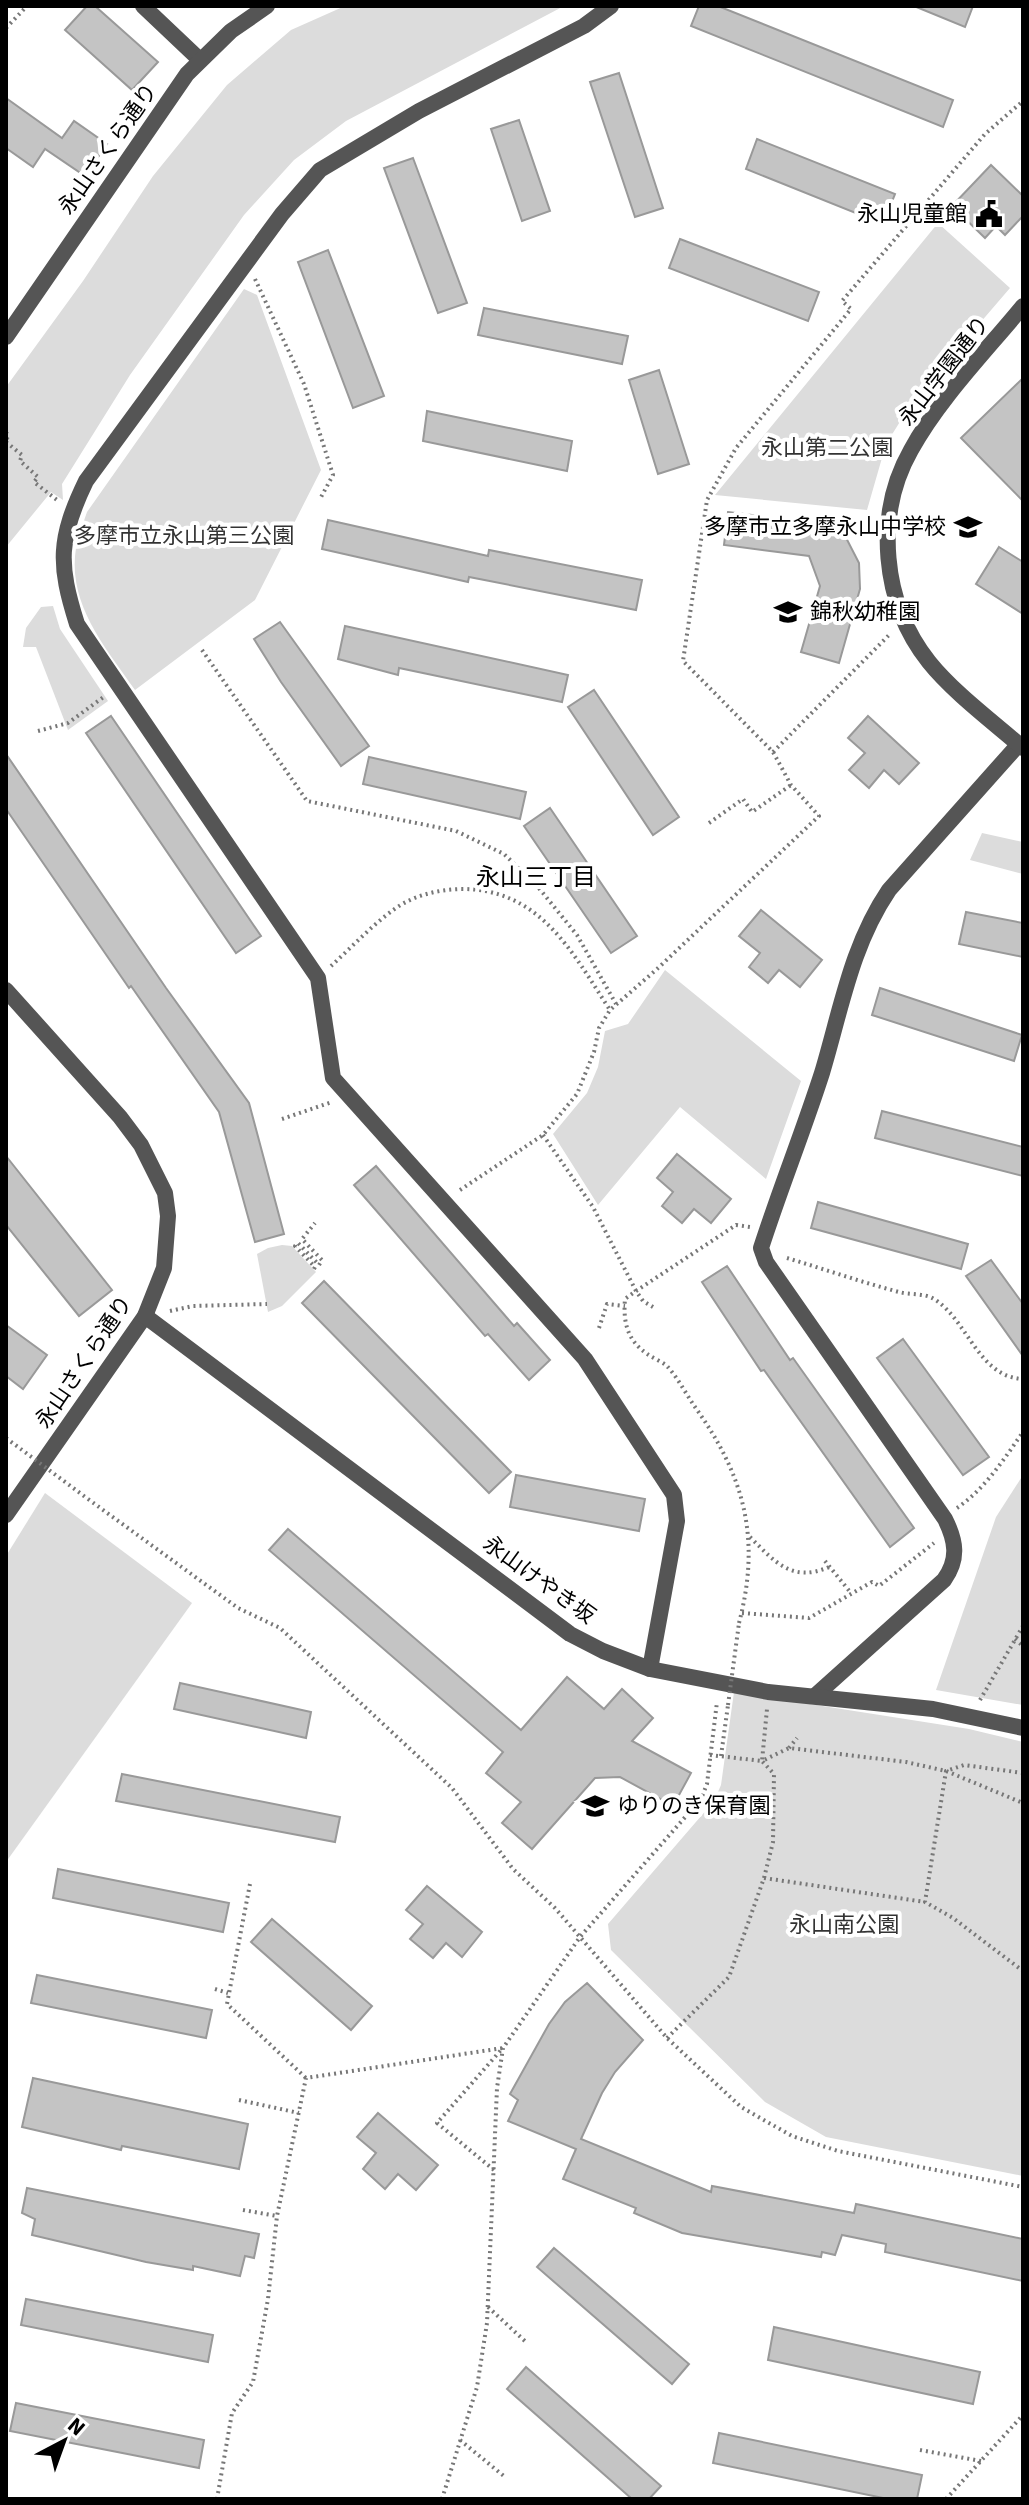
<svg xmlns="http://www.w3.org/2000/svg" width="1029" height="2505" viewBox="0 0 1029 2505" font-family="'Source Sans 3','Noto Sans JP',sans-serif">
<rect width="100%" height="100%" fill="#fff"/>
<g fill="#dcdcdc">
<polygon points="345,6 564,6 346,121 294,160 244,215 130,375 62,484 63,500 51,492 6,547 6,387 83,281 153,176 227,85 291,30"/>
<polygon points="938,223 1010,288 913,401 886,444 867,510 715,495"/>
<path d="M244,289L257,295L321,470L255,600L135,690C106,648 67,604 76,548C78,536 83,524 87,512Z"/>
<polygon points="53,606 60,629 108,701 68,730 36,647 23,647 26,628 41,607"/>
<polygon points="982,833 1023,842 1023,874 970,860"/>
<polygon points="665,970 801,1081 766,1179 680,1107 598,1205 553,1134 587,1093 598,1067 605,1031 628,1024"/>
<polygon points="282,1245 292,1246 316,1272 282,1306 268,1312 257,1254 268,1248"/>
<polygon points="1023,1475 1023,1705 936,1690 996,1517"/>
<polygon points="45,1493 192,1603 6,1862 6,1556"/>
<polygon points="734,1692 969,1729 1023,1742 1023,2176 826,2137 765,2102 611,1950 608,1924 714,1801 721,1785"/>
</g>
<g fill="#c4c4c4" stroke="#999" stroke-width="2">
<polygon points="87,6 95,6 158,62 132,90 65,30"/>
<polygon points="699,6 718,6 953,100 943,127 691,26"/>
<polygon points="914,6 973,6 965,27"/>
<polygon points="619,73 663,208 635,217 590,82"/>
<polygon points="6,98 62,138 74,121 107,144 85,176 45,149 33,167 6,148"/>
<polygon points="519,120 550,211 522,221 491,129"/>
<polygon points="757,139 895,194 883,224 746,169"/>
<polygon points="413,158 467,303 438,313 384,168"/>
<polygon points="991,165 1023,196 1023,216 1005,235 996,226 985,238 952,206"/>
<polygon points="680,239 819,292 808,321 669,268"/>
<polygon points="328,250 384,396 353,408 298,262"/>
<polygon points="484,308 628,336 622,364 478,335"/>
<polygon points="659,370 689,464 658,474 629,380"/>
<polygon points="1023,378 1023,501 961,438"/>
<polygon points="427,411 572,441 567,471 423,441"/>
<polygon points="728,512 840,526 859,563 860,589 839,663 801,652 820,586 809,556 724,545"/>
<polygon points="328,520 488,556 489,550 642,580 636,610 469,577 468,582 322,549"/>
<polygon points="999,547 1023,562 1023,614 976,584"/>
<polygon points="280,622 369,746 341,766 281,682 254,639"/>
<polygon points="345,626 568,675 562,702 399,668 398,675 338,659"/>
<polygon points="594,690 679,817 653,835 568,707"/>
<polygon points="111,716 261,936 236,953 86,733"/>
<polygon points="868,716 919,763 899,784 884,770 869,788 849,770 865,753 848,738"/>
<polygon points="6,754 166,988 249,1103 284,1234 255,1242 219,1112 131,986 129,988 6,809"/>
<polygon points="369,757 526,792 520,819 363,784"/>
<polygon points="550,808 637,936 611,953 524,826"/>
<polygon points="761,910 822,960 800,987 779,970 768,983 749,967 760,953 739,936"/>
<polygon points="966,912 1023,923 1023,957 959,944"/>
<polygon points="880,988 1022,1035 1014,1061 872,1015"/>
<polygon points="882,1111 1023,1147 1023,1176 875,1138"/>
<polygon points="677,1154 731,1199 711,1223 694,1209 682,1223 662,1206 673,1192 657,1178"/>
<polygon points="6,1156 112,1290 79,1316 6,1225"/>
<polygon points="376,1166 514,1326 517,1323 550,1360 529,1380 488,1334 485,1336 354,1185"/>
<polygon points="818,1202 968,1244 961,1269 811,1228"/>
<polygon points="991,1260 1023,1304 1023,1356 966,1276"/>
<polygon points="727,1266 790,1360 793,1358 914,1528 890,1547 764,1370 761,1371 702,1282"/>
<polygon points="324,1281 511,1472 489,1493 302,1303"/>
<polygon points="6,1325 47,1355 23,1389 6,1376"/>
<polygon points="903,1339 989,1457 963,1475 877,1358"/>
<polygon points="516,1475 645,1499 639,1531 510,1507"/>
<polygon points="288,1529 521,1730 567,1677 604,1709 622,1689 653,1718 632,1741 691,1773 673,1806 620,1777 595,1778 532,1849 502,1823 521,1802 486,1773 503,1752 269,1550"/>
<polygon points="180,1683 311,1712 306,1738 174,1709"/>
<polygon points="122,1774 340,1817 335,1842 116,1801"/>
<polygon points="58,1869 229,1903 223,1932 53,1898"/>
<polygon points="427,1886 482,1932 462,1957 446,1943 433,1958 410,1939 423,1924 406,1910"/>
<polygon points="272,1919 372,2006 351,2030 251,1942"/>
<polygon points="37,1975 212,2010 206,2038 31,2003"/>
<polygon points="587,1983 643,2040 615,2072 602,2093 581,2139 711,2192 712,2186 854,2213 856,2204 1023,2239 1023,2281 885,2252 886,2244 842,2235 835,2255 822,2252 821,2257 682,2233 634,2213 636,2208 563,2179 576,2149 508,2121 518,2100 510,2094 549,2024 565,2002"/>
<polygon points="33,2078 248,2124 239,2169 122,2146 121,2150 22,2127"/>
<polygon points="378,2113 438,2165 416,2190 398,2174 385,2189 363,2169 376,2153 357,2137"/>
<polygon points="27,2188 259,2234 254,2258 245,2256 240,2276 193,2266 193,2270 146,2262 32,2235 35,2219 22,2213"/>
<polygon points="554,2248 689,2364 672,2384 537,2267"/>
<polygon points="26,2299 213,2335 208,2362 21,2325"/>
<polygon points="774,2327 980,2372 973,2404 768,2360"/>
<polygon points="526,2367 661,2486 649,2499 632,2499 507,2389"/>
<polygon points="16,2403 204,2440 199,2468 10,2431"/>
<polygon points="719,2433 922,2475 917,2499 888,2499 713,2463"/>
</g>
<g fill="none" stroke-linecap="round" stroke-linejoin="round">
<g stroke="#777" stroke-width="4" stroke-dasharray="2 4" stroke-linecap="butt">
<polyline points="6,28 27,6"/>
<polyline points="255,279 304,384 333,475 320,499"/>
<polyline points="6,433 9,435 6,440"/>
<polyline points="6,442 22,455 20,461 38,477 34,482 57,500"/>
<polyline points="202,650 307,801 456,831 504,854 538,887 577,935 616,1004"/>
<polyline points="38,731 68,723 105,696"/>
<polyline points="773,752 890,634"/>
<polyline points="709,823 743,799 752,812 791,785"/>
<path d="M331,966C352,947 373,924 396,908C415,895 437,890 460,889C540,888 572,952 610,1010"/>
<polyline points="282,1119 332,1102"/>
<polyline points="543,1135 593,1207 636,1291 643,1301 653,1307"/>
<polyline points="460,1190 543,1135 577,1094 594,1052 599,1028 610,1010 657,969 819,816 791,785 773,752 683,661 707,500 736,448 851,309 842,301 985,134 1023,101"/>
<path d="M787,1258C824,1269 861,1282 899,1292C910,1295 925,1293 934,1299C968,1320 978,1377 1023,1379"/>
<polyline points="314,1269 315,1267 295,1246 298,1243 319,1265 322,1260 302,1239 315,1223"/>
<polyline points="170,1311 193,1306 267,1304"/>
<polyline points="599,1328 607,1304 625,1306"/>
<polyline points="88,1499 238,1608 280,1628 452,1788 513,1869 555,1908 667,2038 741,2107 792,2136 838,2151 1023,2187"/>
<path d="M957,1508C985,1489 1004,1459 1023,1432"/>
<path d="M750,1537C775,1562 792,1583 829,1567"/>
<polyline points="825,1561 851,1593"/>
<polyline points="742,1613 809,1618 872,1582 879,1586 934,1543"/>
<path d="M739,1623C761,1539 745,1477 695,1407C686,1394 678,1378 667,1366C661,1361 652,1358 646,1353C627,1340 623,1321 625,1299L636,1291L736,1225L750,1227"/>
<polyline points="1015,1639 1023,1646"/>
<polyline points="980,1700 1023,1626"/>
<polyline points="789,1748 797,1738"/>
<polyline points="710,1755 762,1761 767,1709"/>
<polyline points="721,1756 728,1705"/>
<polyline points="1023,1773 964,1765 946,1771 925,1902 953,1918 1023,1971"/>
<polyline points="764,1878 773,1842 774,1774 762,1761 789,1748 906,1762 946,1771 1023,1803"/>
<polyline points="250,1884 227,2004 306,2078"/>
<polyline points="215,1989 228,1993"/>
<polyline points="667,2038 729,1977 764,1878 925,1902"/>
<polyline points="239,2100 299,2113"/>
<polyline points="494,2170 437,2123 501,2050"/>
<polyline points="243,2210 277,2216"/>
<polyline points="488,2307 527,2343"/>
<polyline points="460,2440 505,2477"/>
<polyline points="920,2450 981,2461"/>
<polyline points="217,2499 232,2413 253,2382 268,2299 277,2216 306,2078 503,2048"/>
<polyline points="442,2499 477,2387 487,2323 497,2088 503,2048 580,1937 701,1799 707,1784 717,1702"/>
<polyline points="946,2499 1023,2415"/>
</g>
<g stroke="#555" stroke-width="16">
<path d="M611,6L584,26L419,111L320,170L282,214L86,481C58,539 58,564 77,624L318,978L333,1078L585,1359L674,1495L677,1521L650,1669"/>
<path d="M816,1695L944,1580C959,1559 956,1541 945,1519L766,1262L761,1248C780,1189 803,1132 822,1073C841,1010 851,946 889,890L1019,744"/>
</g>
<g stroke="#555" stroke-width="16">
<polyline points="143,6 200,60"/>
<path d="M1023,306C986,351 939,399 911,450C874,515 882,603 929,662C953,692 993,722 1023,748"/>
<polyline points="6,337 187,74 231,31 267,6"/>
<polyline points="6,990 120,1117 141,1145 165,1193 168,1216 164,1268 145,1316 6,1515"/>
<polyline points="145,1316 570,1634 603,1651 650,1669 768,1692 933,1709 1023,1728"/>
</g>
<g stroke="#777" stroke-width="4" stroke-dasharray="2 4" stroke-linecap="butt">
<polyline points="6,1438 88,1499"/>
<polyline points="728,1705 739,1623"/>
</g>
</g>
<defs>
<g id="civic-bare" transform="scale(2.16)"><path d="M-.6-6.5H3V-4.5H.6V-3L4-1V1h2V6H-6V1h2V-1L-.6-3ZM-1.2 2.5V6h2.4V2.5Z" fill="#000" stroke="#fff" stroke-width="2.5" paint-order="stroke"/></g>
<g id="school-bare" transform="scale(2.16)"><path d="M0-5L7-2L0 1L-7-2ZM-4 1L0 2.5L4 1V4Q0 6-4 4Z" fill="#000" stroke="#fff" stroke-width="2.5" paint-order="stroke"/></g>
</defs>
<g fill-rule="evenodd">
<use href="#civic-bare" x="989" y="214"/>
<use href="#school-bare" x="968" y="527"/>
<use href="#school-bare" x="788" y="612"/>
<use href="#school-bare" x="595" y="1806"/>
</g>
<g text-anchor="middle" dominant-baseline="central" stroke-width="8" stroke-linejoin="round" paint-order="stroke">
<g font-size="22" fill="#000" stroke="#fff">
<text transform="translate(108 149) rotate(-55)">永山さくら通り</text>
<text transform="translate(944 371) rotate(-52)">永山学園通り</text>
<text transform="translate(84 1362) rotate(-56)">永山さくら通り</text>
<text transform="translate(539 1580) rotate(36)">永山けやき坂</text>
</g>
<g font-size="22" fill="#000" stroke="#fff" text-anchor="end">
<text x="967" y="214">永山児童館</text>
<text x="946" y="527">多摩市立多摩永山中学校</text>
<text x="810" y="612" text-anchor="start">錦秋幼稚園</text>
<text x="617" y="1806" text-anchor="start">ゆりのき保育園</text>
</g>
<g font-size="22" fill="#333" stroke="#fff">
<text x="827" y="448">永山第二公園</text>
<text x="184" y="536">多摩市立永山第三公園</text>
<text x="844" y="1925">永山南公園</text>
</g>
<g font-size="24" fill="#000" stroke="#fff">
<text x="536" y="877">永山三丁目</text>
</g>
</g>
<rect width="1029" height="2505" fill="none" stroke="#000000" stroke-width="16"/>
<g transform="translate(64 2441) rotate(41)" stroke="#ffffff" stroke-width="6" paint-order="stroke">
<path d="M0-6L14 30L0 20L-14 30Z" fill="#000000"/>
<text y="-12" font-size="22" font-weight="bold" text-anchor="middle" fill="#000000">N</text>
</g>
</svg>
